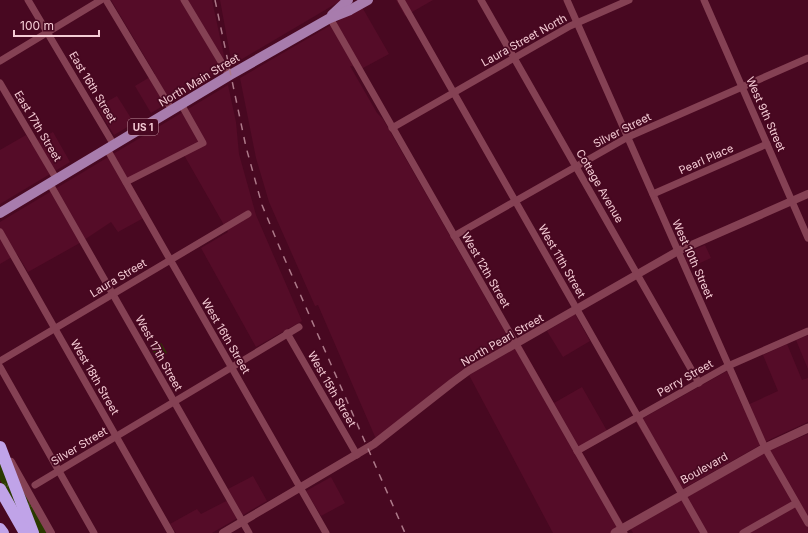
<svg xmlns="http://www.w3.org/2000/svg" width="808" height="533" viewBox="0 0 808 533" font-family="Inter,sans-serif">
<defs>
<pattern id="grass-tufts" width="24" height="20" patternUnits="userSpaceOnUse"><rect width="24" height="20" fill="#2b3a00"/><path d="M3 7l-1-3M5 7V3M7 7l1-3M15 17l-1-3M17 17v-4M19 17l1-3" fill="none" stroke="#4a5524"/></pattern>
<pattern id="cemetery-stones" width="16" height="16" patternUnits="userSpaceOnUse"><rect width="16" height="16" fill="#2b3a00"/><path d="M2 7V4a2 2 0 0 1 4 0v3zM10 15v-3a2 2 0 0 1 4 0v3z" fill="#4a5524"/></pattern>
</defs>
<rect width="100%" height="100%" fill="#480821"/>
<g fill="#550c28">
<polygon points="111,0 212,0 224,56 221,71 151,113 135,86 155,74"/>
<polygon points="220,0 342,0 232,65"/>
<polygon points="396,0 433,0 405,16"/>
<polygon points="362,7 389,54 363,68 350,66 377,113 383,119 511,342 458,373 376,439 318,305 315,306 269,202 256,158 240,78"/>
<polygon points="228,85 236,122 239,154 256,215 302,321 256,347 201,248 228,232 184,155 130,182 149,215 118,232 111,222 78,244 28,272 17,254 0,264 0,222"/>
<polygon points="117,96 134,123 114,135 97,107"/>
<polygon points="53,132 70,162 0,204 0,150 26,135 31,144"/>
<polygon points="705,245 711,258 689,268 684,254"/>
<polygon points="575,314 590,341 563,357 547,331"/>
<polygon points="808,335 808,369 796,340"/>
<polygon points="787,344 802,380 808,378 808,422 771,439 677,492 636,422 727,371 743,407 778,391 763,355"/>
<polygon points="521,345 554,403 582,387 610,436 582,452 623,523 610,533 553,533 469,375"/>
<polygon points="808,434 808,533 633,533 630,528 761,454"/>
<polygon points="253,476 267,501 212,533 176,533 170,524 197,509 201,514 232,498 228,489"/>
<polygon points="331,477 345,503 321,516 306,491"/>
</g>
<g fill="url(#grass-tufts)">
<polygon points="0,455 25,523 0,480"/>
<polygon points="12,470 48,533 37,533"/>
</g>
<polygon fill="url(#cemetery-stones)" points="161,343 167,353 157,359 152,349"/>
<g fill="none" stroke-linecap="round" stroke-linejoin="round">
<g stroke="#854154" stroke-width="7">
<polyline points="28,0 114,145"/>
<polyline points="106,0 172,110"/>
<polyline points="184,0 229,75"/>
<polyline points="401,0 704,533"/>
<polyline points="481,0 699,383"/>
<polyline points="567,0 765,448 808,523"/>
<polyline points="704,0 808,238"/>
<polyline points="330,18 624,533"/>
<polyline points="0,61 101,0"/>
<polyline points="0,83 57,180"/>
<polyline points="392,128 570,26 629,0"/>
<polyline points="107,149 326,533"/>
<polyline points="126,182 203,143 181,104"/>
<polyline points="50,184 249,533"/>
<polyline points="653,194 767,144"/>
<polyline points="0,232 171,533"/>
<polyline points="454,236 628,137 808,58"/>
<polyline points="287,333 357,455"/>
<polyline points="0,361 248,214"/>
<polyline points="0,367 94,533"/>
<polyline points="577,451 728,366 808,331"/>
<polyline points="35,485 299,327"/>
<polyline points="743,533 796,503"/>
</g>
<g stroke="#854154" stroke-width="8">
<polyline points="11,462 51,533"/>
<polyline points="223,533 374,444 453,382 468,371 678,251 808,194"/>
</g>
<polyline stroke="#854154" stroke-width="9" points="615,533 765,448 808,428"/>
<g stroke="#a87cad" stroke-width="10">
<polyline points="332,15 348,0"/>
<polyline points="0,213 230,75 330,18 350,10 368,0"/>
</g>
<g stroke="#c0a3e8" stroke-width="12">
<polyline points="0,447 33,533"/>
<polyline points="0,489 25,533"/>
<polyline points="0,529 3,533"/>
</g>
<polyline stroke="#ad7a8a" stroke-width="1.5" stroke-dasharray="7 7" stroke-linecap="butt" points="215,0 246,147 262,205 279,246 405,533"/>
</g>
<g text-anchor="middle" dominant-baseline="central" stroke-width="3.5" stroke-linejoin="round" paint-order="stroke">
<rect fill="#480821" stroke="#c1919f" stroke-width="1" x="128" y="119" width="30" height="16" rx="3"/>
<g font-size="10" font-weight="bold" fill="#f5ccd5">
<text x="143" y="127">US 1</text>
</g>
<g font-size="11" fill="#f5ccd5" stroke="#480821">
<text transform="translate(524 40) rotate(-29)">Laura Street North</text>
<text transform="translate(199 80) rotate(-31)">North Main Street</text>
<text transform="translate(93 87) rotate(59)">East 16th Street</text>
<text transform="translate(766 114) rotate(66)">West 9th Street</text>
<text transform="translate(38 126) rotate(59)">East 17th Street</text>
<text transform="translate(622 130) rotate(-27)">Silver Street</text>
<text transform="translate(706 159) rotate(-24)">Pearl Place</text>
<text transform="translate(600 186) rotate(60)">Cottage Avenue</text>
<text transform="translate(693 259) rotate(66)">West 10th Street</text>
<text transform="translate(562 261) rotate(60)">West 11th Street</text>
<text transform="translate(486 270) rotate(60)">West 12th Street</text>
<text transform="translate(118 278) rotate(-31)">Laura Street</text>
<text transform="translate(226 336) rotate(60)">West 16th Street</text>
<text transform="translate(502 340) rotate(-30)">North Pearl Street</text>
<text transform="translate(159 353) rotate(61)">West 17th Street</text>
<text transform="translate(95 377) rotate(60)">West 18th Street</text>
<text transform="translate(685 378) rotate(-30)">Perry Street</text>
<text transform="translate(332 389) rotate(60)">West 15th Street</text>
<text transform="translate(79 446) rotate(-31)">Silver Street</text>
<text transform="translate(704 468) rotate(-29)">Boulevard</text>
</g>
</g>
<path d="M14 30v6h85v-6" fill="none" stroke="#f5ccd5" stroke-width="2"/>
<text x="20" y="30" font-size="12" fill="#f5ccd5" stroke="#480821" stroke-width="3" paint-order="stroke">100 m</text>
</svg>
